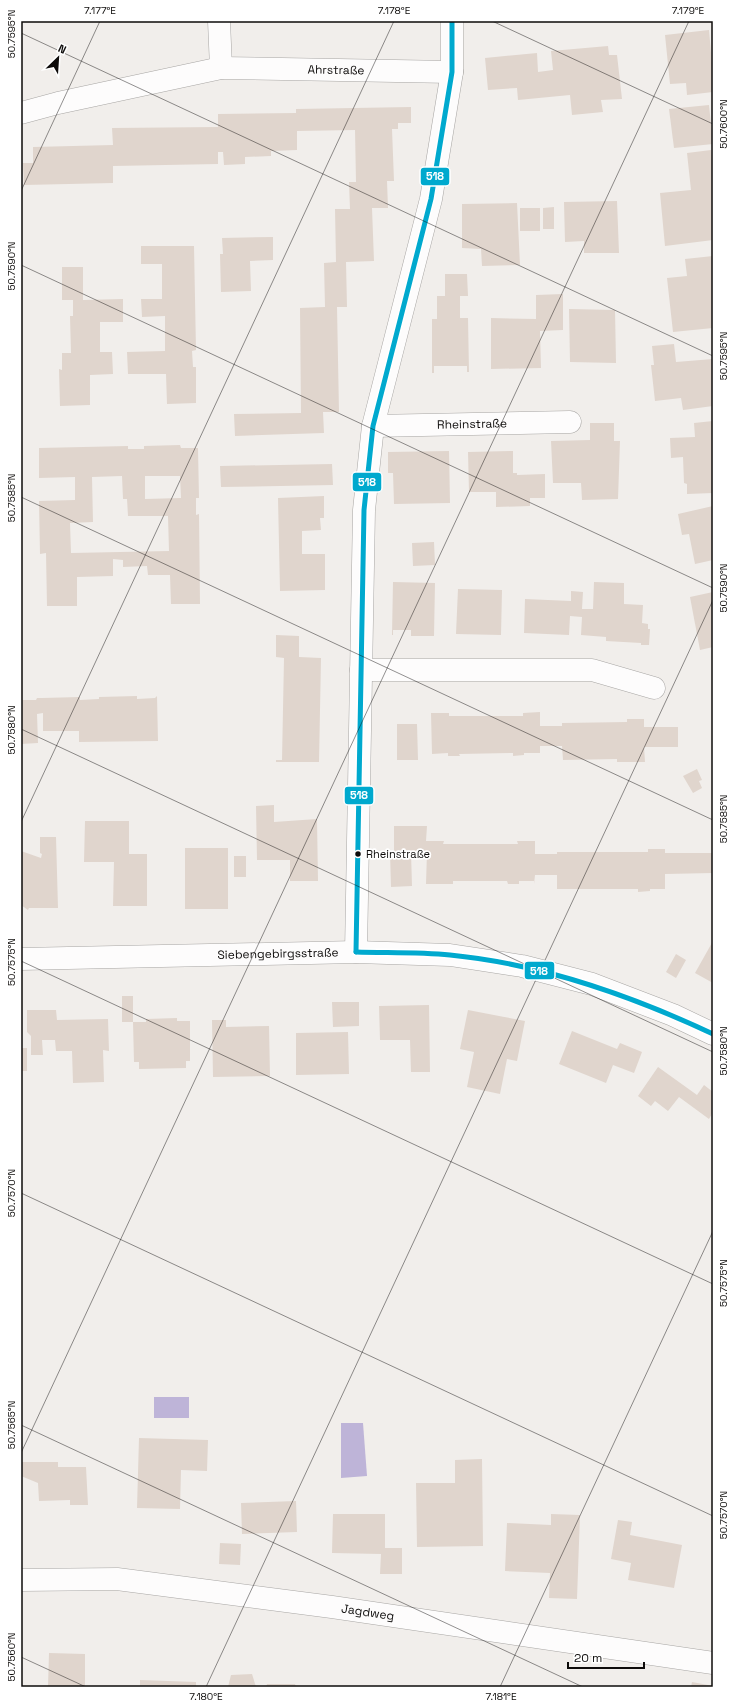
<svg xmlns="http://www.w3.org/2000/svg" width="734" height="1708" viewBox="0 0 734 1708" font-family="'Space Grotesk',sans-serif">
<rect width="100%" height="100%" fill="#f1eeeb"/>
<g fill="#beb4d8">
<rect x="154" y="1397" width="35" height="21"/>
<polygon points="341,1423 363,1423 367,1476 341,1478"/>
</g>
<g fill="#e0d5cd" fill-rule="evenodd">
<polygon points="709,30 713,75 713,92 687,95 686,83 670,84 665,35"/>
<polygon points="608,46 609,55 617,55 622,99 601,100 603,112 572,115 570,95 518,100 517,88 488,90 485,58 537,53 538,72 553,70 551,51"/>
<polygon points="709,105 713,144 674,148 669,109"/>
<polygon points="411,107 411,123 398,123 398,129 392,129 394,181 387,181 388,208 372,208 374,261 346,262 347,307 337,307 339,412 323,412 324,433 235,436 234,414 301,413 300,308 325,307 324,263 336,262 335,209 350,209 349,182 356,182 355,130 297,131 297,150 271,151 271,156 245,157 245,164 224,165 223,152 218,152 218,164 113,166 113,183 24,185 23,163 33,163 33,147 113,145 112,128 218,127 218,114 296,113 296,109"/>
<polygon points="711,150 713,170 713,240 665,246 660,193 691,190 687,153"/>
<polygon points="617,201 619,253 584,253 584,241 565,242 564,202"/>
<polygon points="517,203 520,265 482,266 481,249 462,248 462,204"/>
<polygon points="554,207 554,229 543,229 543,208"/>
<rect x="520" y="208" width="20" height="23"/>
<polygon points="273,237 273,260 250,261 251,291 221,292 220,254 223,254 222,238"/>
<polygon points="141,246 194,246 196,350 192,351 193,367 196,367 196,403 167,404 166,374 128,374 127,352 165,351 165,316 142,317 141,299 162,299 162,264 141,264"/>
<polygon points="713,256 713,328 673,332 667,278 687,276 685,259"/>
<polygon points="62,267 83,267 83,300 123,299 123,322 100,322 100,352 112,352 113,374 90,375 90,405 60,406 59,369 62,370 62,353 71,353 70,316 73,316 73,300 62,300"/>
<polygon points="445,274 467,274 468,296 460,296 460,318 468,318 469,372 467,372 467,366 434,366 434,373 432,373 432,319 437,319 437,296 445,296"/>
<polygon points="563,294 563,330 540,331 541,368 491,369 491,318 536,319 536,295"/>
<polygon points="569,309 615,310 616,363 570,362"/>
<polygon points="674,344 676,362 713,359 713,406 683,410 681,398 655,401 651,365 654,365 652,346"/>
<polygon points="713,421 713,493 687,494 687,484 684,483 683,457 671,458 670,438 695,437 694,423"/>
<polygon points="590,423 614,423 614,441 620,441 618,499 582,500 581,483 553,483 551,441 590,440"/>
<path d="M180,445L181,448H198L199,498H196V515L199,514L200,604H171L170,575H148L147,566L123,567V560L113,559V576L77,577V606H47L46,553L40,554L39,501L75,500V477L39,478V448L128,446V449H144V446ZM122,476L123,499H127L128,516H168L169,551L71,553L70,523L93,522L92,477ZM145,476H180L181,498L145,499Z"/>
<polygon points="449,451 450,503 394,504 393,473 388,473 388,452"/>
<polygon points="513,451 513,473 517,473 517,475 545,474 545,498 530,498 530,506 496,507 496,492 469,492 468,452"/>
<polygon points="332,464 333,485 221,487 220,466"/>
<polygon points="324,496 324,518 320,518 321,530 302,531 302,554 325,554 325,590 280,591 278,498"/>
<polygon points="713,506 713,560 695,564 689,534 682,535 678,514"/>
<polygon points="434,542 435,565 413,566 412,543"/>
<polygon points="393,582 435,583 434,636 411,636 411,630 393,630 393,635 392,635"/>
<polygon points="594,582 624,583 624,604 643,605 642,623 648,624 648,629 650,629 649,645 641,645 641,643 606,641 606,637 581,635 582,617 570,616 569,635 524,633 525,599 571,601 571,591 583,592 582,609 593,609"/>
<polygon points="458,589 502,590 501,635 456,634"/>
<polygon points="713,592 713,647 700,650 690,597"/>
<polygon points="276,635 299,636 299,657 321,658 319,762 276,762 276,760 282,760 284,658 276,657"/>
<polygon points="137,696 137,699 155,698 157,696 158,741 79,742 79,731 43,731 43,713 37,714 38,743 21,744 21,700 36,700 37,698 42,698 80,697 80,700 99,699 99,697"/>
<polygon points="540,712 540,726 562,726 562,723 627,722 627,719 644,719 644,727 678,727 678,747 644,747 645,762 617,762 617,759 563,760 562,746 540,746 540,753 524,753 524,755 513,756 513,753 459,754 460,756 448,756 448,753 432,754 431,713 449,713 449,716 523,716 523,713"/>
<polygon points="397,724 417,724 418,760 397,760"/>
<polygon points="697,769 702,780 699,781 702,788 693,793 683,776"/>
<polygon points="274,805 274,822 317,819 318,881 290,881 290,860 257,860 256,806"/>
<polygon points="85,821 129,821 129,854 147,854 147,906 113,906 114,862 84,862"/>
<polygon points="394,826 427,826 426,841 444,841 443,844 518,844 517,841 535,841 535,854 557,854 557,852 648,852 648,849 665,849 665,853 713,853 713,873 665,874 665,889 650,889 650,891 638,892 638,889 557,889 557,875 535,875 534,884 534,881 519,881 519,884 508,884 507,881 453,881 453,884 426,884 427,852 411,852 412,886 391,887 390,852 394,852"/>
<polygon points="40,837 56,837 58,908 29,908 28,910 21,905 21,851 41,858 42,854 40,853"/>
<rect x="185" y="848" width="43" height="61"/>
<rect x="234" y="856" width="12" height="21"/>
<polygon points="713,941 713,983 695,973"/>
<polygon points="676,954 686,960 676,978 666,972"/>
<rect x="122" y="996" width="11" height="26"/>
<polygon points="332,1002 359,1002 359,1026 333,1027"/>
<polygon points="429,1005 430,1072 411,1072 410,1040 380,1040 379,1006"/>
<polygon points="27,1010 56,1010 57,1020 108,1019 109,1051 103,1050 104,1082 73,1083 72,1051 56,1051 55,1040 42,1040 43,1055 31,1055 31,1036 27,1032"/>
<polygon points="468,1010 525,1021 517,1061 507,1059 500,1094 467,1087 474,1052 460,1049"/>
<polygon points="177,1018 177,1021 190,1021 190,1061 186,1061 186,1068 139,1069 139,1062 134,1062 133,1022 146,1022 146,1019"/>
<polygon points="212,1020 226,1020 226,1027 269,1026 270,1076 213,1077"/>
<polygon points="572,1031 617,1049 620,1043 642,1052 634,1073 613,1065 606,1083 559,1064"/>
<polygon points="348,1032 349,1074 296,1075 296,1033"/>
<rect x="21" y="1048" width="6" height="23"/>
<polygon points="658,1067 697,1095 704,1085 713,1092 713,1112 709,1119 679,1097 668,1111 655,1101 651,1106 638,1096"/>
<polygon points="139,1438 208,1440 207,1471 181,1470 180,1509 137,1508"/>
<polygon points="482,1459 483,1546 417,1547 416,1483 455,1483 455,1460"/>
<polygon points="21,1462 58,1462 58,1467 86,1467 88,1505 70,1505 70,1500 39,1501 38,1483 21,1476"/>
<polygon points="296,1501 297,1532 242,1534 241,1503"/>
<polygon points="333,1514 385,1514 385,1548 402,1548 402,1574 380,1574 381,1554 332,1553"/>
<polygon points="551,1514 580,1515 577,1599 549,1598 550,1573 505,1571 507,1523 551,1525"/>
<polygon points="618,1520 632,1522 630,1535 682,1545 674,1588 628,1580 631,1563 611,1559"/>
<polygon points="220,1543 241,1544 240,1565 219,1564"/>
<polygon points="49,1653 85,1654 85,1687 48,1687"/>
<polygon points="252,1674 256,1687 228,1687 231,1675"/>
<polygon points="140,1680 196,1682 196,1687 140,1687"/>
<polygon points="692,1682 713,1686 713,1687 691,1687"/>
<polygon points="267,1684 295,1684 296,1687 266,1687"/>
</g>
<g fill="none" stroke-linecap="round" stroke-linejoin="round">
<g stroke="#a8a6a4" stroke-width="23">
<g id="street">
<polyline points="219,21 221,68"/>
<path id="s1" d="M21,113L58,103L221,68L452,72"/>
<path id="s2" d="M373,426L570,422"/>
<polyline points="361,670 592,670 654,688"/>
<polyline points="356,952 364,510 373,426 431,199 452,72 452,21"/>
<path id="s3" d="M21,959L356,952L450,955L522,966L592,984L673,1015L713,1034"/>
<path id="s4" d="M21,1580L117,1579L332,1607L713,1663"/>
</g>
</g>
<use href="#street" stroke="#fdfcfc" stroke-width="22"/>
<g stroke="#fff" stroke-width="8">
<g id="bus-1">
<polyline points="356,952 364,510 373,426 431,199 452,72 452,21"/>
<path d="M356,952C387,953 419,952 450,955C542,964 630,995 713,1034"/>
</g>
</g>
<use href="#bus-1" stroke="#00a9ce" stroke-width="5"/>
</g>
<path fill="none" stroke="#0d0b0a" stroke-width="1" stroke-opacity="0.45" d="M492,21L713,124M21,33L713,356M21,191L100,21M21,265L713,588M21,497L713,820M21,729L713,1052M21,822L394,21M21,961L713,1284M21,1193L713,1516M21,1425L583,1687M21,1453L689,21M21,1657L86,1687M206,1687L713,600M500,1687L713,1231"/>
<circle fill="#0d0b0a" stroke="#fff" stroke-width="1.5" cx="358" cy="854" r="3.5"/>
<g text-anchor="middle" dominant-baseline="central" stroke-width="3.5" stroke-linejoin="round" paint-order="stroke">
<g font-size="11" fill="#0d0b0a" stroke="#fff" text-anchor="start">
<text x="366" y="854">Rheinstraße</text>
</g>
<g font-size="12" fill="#0d0b0a" stroke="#fff">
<text stroke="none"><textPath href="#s1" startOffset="320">Ahrstraße</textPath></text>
<text stroke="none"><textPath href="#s2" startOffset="99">Rheinstraße</textPath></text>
<text stroke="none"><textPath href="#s3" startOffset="257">Siebengebirgsstraße</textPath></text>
<text stroke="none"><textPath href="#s4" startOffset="349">Jagdweg</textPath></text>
</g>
</g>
<g stroke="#fff" stroke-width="1.5">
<rect x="420" y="167" width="30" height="19" rx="4" fill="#00a9ce"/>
<rect x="352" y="472" width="30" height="20" rx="4" fill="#00a9ce"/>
<rect x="344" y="786" width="30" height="19" rx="4" fill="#00a9ce"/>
<rect x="524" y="961" width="31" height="19" rx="4" fill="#00a9ce"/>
</g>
<g font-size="11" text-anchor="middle" font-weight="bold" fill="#fff">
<text x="435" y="180">518</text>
<text x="367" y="486">518</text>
<text x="359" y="799">518</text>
<text x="539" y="975">518</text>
</g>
<rect width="734" height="1708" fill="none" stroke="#ffffff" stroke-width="44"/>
<g transform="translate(58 58) rotate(25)" stroke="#ffffff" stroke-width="3" paint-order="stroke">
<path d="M0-3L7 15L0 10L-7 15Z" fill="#0d0b0a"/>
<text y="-6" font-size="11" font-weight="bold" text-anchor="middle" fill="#0d0b0a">N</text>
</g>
<path d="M568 1662v6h76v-6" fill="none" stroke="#0d0b0a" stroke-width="2"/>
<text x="574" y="1662" font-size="12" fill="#0d0b0a" stroke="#ffffff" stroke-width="3" paint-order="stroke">20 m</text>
<rect x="22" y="22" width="690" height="1664" fill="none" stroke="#0d0b0a" stroke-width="1.5"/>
<g font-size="10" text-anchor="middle" fill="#0d0b0a">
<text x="100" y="14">7.177°E</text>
<text x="394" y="14">7.178°E</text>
<text x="688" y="14">7.179°E</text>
<text transform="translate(11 34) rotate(-90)" y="4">50.7595°N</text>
<text transform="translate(723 124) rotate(-90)" y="4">50.7600°N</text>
<text transform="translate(11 266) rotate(-90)" y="4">50.7590°N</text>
<text transform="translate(723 356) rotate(-90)" y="4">50.7595°N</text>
<text transform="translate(11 498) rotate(-90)" y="4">50.7585°N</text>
<text transform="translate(723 588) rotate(-90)" y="4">50.7590°N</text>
<text transform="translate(11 730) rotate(-90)" y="4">50.7580°N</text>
<text transform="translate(723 819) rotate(-90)" y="4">50.7585°N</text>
<text transform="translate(11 962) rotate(-90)" y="4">50.7575°N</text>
<text transform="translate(723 1051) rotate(-90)" y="4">50.7580°N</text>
<text transform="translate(11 1193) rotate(-90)" y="4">50.7570°N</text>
<text transform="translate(723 1283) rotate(-90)" y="4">50.7575°N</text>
<text transform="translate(11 1425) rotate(-90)" y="4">50.7565°N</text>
<text transform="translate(723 1515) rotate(-90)" y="4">50.7570°N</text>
<text transform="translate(11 1657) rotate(-90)" y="4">50.7560°N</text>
<text x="206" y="1700">7.180°E</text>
<text x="501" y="1700">7.181°E</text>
</g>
</svg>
